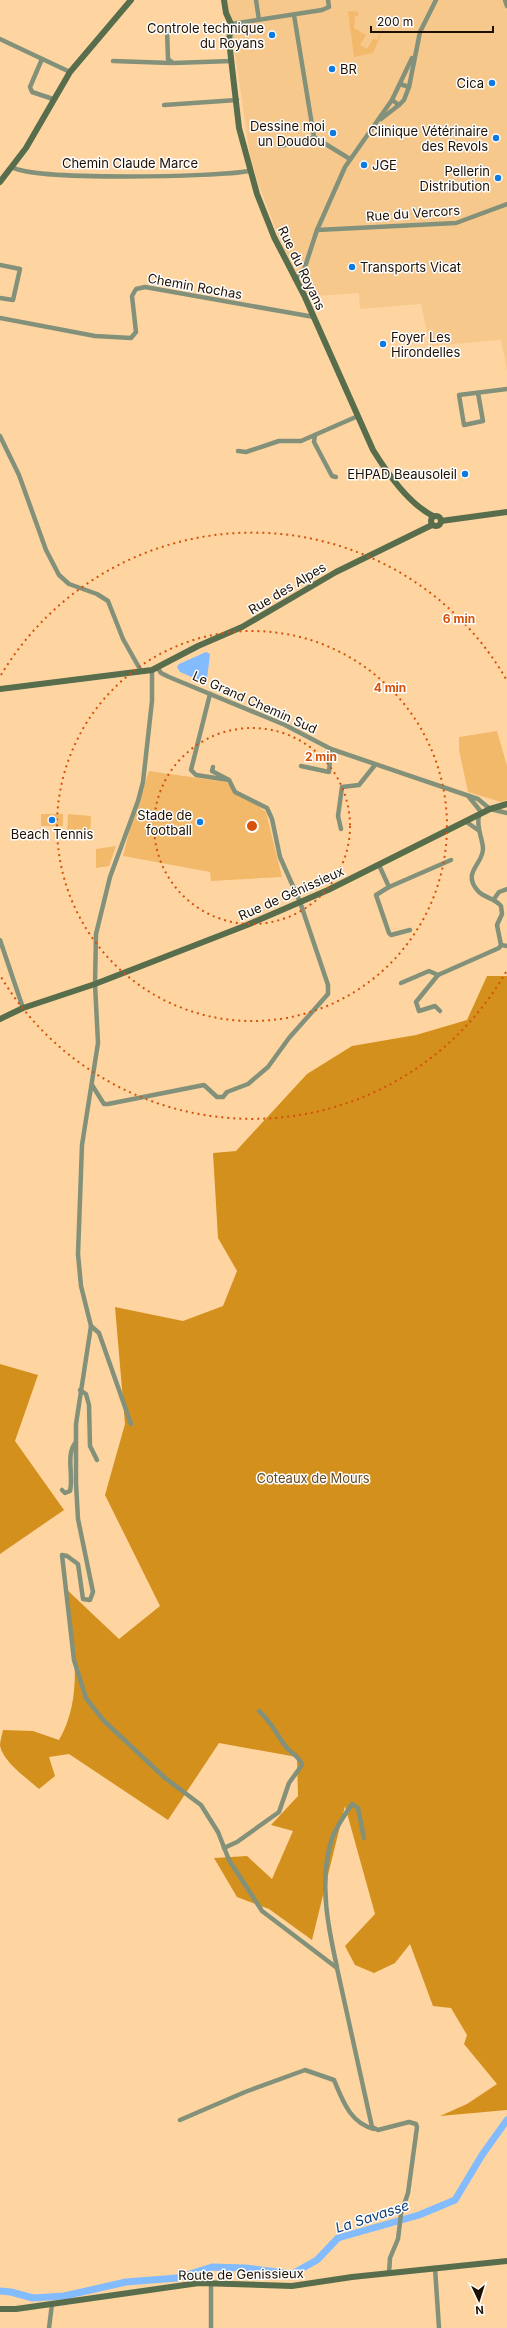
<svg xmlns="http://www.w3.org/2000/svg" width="507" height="2328" viewBox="0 0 507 2328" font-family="Inter,sans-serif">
<rect width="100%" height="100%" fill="#fed5a0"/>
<polygon fill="#f6c88c" points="227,0 507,0 507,370 501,340 430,346 421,304 360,309 359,293 302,297 258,183 250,155"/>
<g fill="#f2b96a">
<polygon points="348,11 358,12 358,16 355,16 354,28 366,35 360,45 367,49 373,39 377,40 385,25 373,53 354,57"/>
<polygon points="497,731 507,766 507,800 501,802 468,792 459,750 459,737"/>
<polygon points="149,771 226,782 266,812 282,877 211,881 210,872 123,856 129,832"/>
<rect x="41" y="814" width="22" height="12"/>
<polygon points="68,814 91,816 90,838 67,836"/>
<polygon points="116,846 109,866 96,868 96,849"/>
</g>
<g fill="#d3901d">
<path d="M487,976H507V2110L440,2116L467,2104L497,2084L464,2044L467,2035L451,2008L433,2006L410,1944L395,1963L374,1973L355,1965L345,1946L375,1914L345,1806L312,1940L269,1909L237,1897L214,1858L247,1856L272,1879L293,1831L271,1825L298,1796L297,1757L219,1743L168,1820L69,1754L49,1757L55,1776L39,1789C27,1778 4,1763 0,1746C0,1741 2,1735 3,1730L33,1731L59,1740C86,1693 72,1637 64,1587L119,1639L160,1606L105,1495L125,1424L115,1307L183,1321L223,1306L237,1271L218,1238L213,1153L236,1151L307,1074L352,1046L416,1035L467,1020Z"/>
<polygon points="0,1364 38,1375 15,1441 64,1510 0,1554"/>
</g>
<polygon fill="#83bbff" points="206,652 210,654 207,679 201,681 180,672 177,667 179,664"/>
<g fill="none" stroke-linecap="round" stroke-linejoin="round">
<polyline stroke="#83bbff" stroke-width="7" points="0,2291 11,2292 33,2298 64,2296 126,2282 177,2278 212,2267 246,2268 292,2274 317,2260 338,2238 419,2215 455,2200 482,2155 507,2120"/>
<g stroke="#83917a" stroke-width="4.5">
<polyline points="256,0 259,20"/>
<polyline points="505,0 507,6"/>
<polyline points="294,15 314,137 350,159"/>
<polyline points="231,24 322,10 329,7 328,0"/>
<polyline points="167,29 168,59 173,63 232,61"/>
<polyline points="0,39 70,72"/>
<polyline points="42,59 30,87 32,92 53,99"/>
<polyline points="113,61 171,63"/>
<polyline points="400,84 409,87 404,100 399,105 392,100 412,58"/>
<polyline points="409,87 420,32 436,0"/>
<polyline points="164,105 237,100"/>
<polyline points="381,119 399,105"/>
<polyline points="279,146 306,141 314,137"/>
<path d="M12,167C34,181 218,177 249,171"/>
<polyline points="317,230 456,223 507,204"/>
<polyline points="0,265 20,269 13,300 0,298"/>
<polyline points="295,279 303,273 317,230 345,167 392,100"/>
<polyline points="0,318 95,336 131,338 136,332 132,296 136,289 145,287 314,317"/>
<polyline points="478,393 483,421 464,425 459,395 507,389"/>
<polyline points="315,435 314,442 332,476 336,477"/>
<polyline points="0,436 19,475 46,550 59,575 69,584 97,594 108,601 123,639 141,671"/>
<polyline points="238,451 246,452 279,441 301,441 358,416"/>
<polyline points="157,667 161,673 169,677 285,725 331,749 478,799 490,809 507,813"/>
<polyline points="152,670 152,701 143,782 138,801 110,877 96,934 95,984 98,1043 82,1145 78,1254 81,1286 91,1326 76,1424 76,1483 78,1519 93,1592 90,1600 83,1599 78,1564 67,1556 62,1555 74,1660 86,1698 104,1721 165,1778 201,1805 218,1832 229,1860 262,1911 337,1968 372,2127 378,2130 409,2122 416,2124 417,2127 408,2193 401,2214 398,2239 390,2258 389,2273"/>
<polyline points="301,766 329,772 331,749"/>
<polyline points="213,767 212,771 229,780"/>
<polyline points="469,797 482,813"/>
<polyline points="465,821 478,830"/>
<polyline points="341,829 338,816 342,787 359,785 375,765"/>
<polyline points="379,865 389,887 376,895 389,933 391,935 410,930"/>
<polyline points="389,887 451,860"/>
<polyline points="494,899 499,892 507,889"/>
<polyline points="0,940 23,1008"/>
<polyline points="501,945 507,946"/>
<polyline points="401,983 429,971 438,975"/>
<path d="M440,1011L435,1006L419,1011L416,1002L438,975L499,948L501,945L497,925L502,914L501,906C495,898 484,898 478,891C461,872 484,864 483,848C482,836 476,828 479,815"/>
<polyline points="92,1085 104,1104 108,1104 204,1085 217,1097 223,1097 227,1092 248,1084 268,1067 289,1038 328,994 328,985 300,902 280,857 272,819 267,808 235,792 229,780 196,775 191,770 210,694"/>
<polyline points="91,1326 99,1333 131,1424"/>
<polyline points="80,1390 86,1394 89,1405 90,1446 97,1460"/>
<path d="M62,1490L65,1493L70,1491C74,1475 65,1455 76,1442"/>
<path d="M224,1848L237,1842L279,1812L289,1783L302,1765C300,1757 292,1754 287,1748C277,1736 272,1722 259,1711"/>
<path d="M337,1967C328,1927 319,1882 331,1842C334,1829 345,1815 352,1804L358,1808L364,1838"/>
<path d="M180,2120L245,2092L305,2070L334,2080C343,2101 350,2123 374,2129"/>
<polyline points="435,2268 439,2328"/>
<polyline points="211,2283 211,2328"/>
<polyline points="49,2328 52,2304"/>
</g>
<g stroke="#586d4c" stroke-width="6">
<path d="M224,0L226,13L231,24L229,41L239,128L257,194L274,237L304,295L373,450C388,474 408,503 433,516"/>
<polyline points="0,182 26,148 70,72 131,0"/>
<circle cx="436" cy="521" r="5"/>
<polyline points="441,521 507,512"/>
<polyline points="0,689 152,670 198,646 242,627 336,572 432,525"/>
<polyline points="0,1019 23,1008 95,984 247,925 328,890 490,809 507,804"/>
<polyline points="0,2309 16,2309 199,2283 292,2286 352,2277 507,2261"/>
</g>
</g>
<g fill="none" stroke="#d4520b" stroke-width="2" stroke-dasharray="2 4">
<circle cx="252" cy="826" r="98"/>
<circle cx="252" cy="826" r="195"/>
<path d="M506 972A293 293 0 0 1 1 977M1 675A293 293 0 0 1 506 679"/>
</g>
<g fill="#0d7ae2" stroke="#fefefe" stroke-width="1.5">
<circle cx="272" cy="35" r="4"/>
<circle cx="332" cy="69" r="4"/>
<circle cx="492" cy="83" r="4"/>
<circle cx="333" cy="133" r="4"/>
<circle cx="496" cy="138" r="4"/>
<circle cx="364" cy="165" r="4"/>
<circle cx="498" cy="178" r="4"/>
<circle cx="352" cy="267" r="4"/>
<circle cx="383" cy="344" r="4"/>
<circle cx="465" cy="474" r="4"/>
<circle cx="52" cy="820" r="4"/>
<circle cx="200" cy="822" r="4"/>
</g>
<g text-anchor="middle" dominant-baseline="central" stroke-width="3" stroke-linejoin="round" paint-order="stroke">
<g font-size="13" fill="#1e1000" stroke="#fefefe" text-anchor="end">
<text x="264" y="28">Controle technique<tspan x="264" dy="15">du Royans</tspan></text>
<text x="340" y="69" text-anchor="start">BR</text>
<text x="484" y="83">Cica</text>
<text x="325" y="126">Dessine moi<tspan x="325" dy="15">un Doudou</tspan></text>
<text x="488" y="131">Clinique Vétérinaire<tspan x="488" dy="15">des Revols</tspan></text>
<text x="372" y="165" text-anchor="start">JGE</text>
<text x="490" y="171">Pellerin<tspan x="490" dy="15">Distribution</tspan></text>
<text x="360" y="267" text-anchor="start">Transports Vicat</text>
<text x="391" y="337" text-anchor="start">Foyer Les<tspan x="391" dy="15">Hirondelles</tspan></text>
<text x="457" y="474">EHPAD Beausoleil</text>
<text x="192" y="815">Stade de<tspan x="192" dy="15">football</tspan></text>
<text x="52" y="834" text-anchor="middle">Beach Tennis</text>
</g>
<g font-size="13" fill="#1e1000" stroke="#fefefe">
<text x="130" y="163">Chemin Claude Marce</text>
<text transform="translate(413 213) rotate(-4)">Rue du Vercors</text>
<text transform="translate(302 268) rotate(64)">Rue du Royans</text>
<text transform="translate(195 286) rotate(10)">Chemin Rochas</text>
<text transform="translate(287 588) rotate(-31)">Rue des Alpes</text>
<text transform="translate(255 702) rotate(24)">Le Grand Chemin Sud</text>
<text transform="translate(291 893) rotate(-24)">Rue de Génissieux</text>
<text transform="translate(241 2274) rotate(-1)">Route de Genissieux</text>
</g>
<g font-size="13" fill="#664a21" stroke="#fefefe">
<text x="313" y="1478">Coteaux de Mours</text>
</g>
<g font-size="14" font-style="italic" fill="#114176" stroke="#fefefe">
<text transform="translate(372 2216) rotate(-18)">La Savasse</text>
</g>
</g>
<circle cx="252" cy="826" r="6" fill="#d4520b" stroke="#fefefe" stroke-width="2"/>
<g font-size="12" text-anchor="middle" font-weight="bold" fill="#d4520b" stroke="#fefefe" stroke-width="3" stroke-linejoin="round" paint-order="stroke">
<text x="459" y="623">6 min</text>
<text x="390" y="692">4 min</text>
<text x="321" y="761">2 min</text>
</g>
<g transform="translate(479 2300) rotate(176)" stroke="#fefefe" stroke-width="3" paint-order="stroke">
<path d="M0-3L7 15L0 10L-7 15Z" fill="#1e1000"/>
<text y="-6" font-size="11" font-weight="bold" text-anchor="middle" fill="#1e1000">N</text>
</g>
<path d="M371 26v6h122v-6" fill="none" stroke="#1e1000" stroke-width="2"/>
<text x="377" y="26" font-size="12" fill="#1e1000" stroke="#fefefe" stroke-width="3" paint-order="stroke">200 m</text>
</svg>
